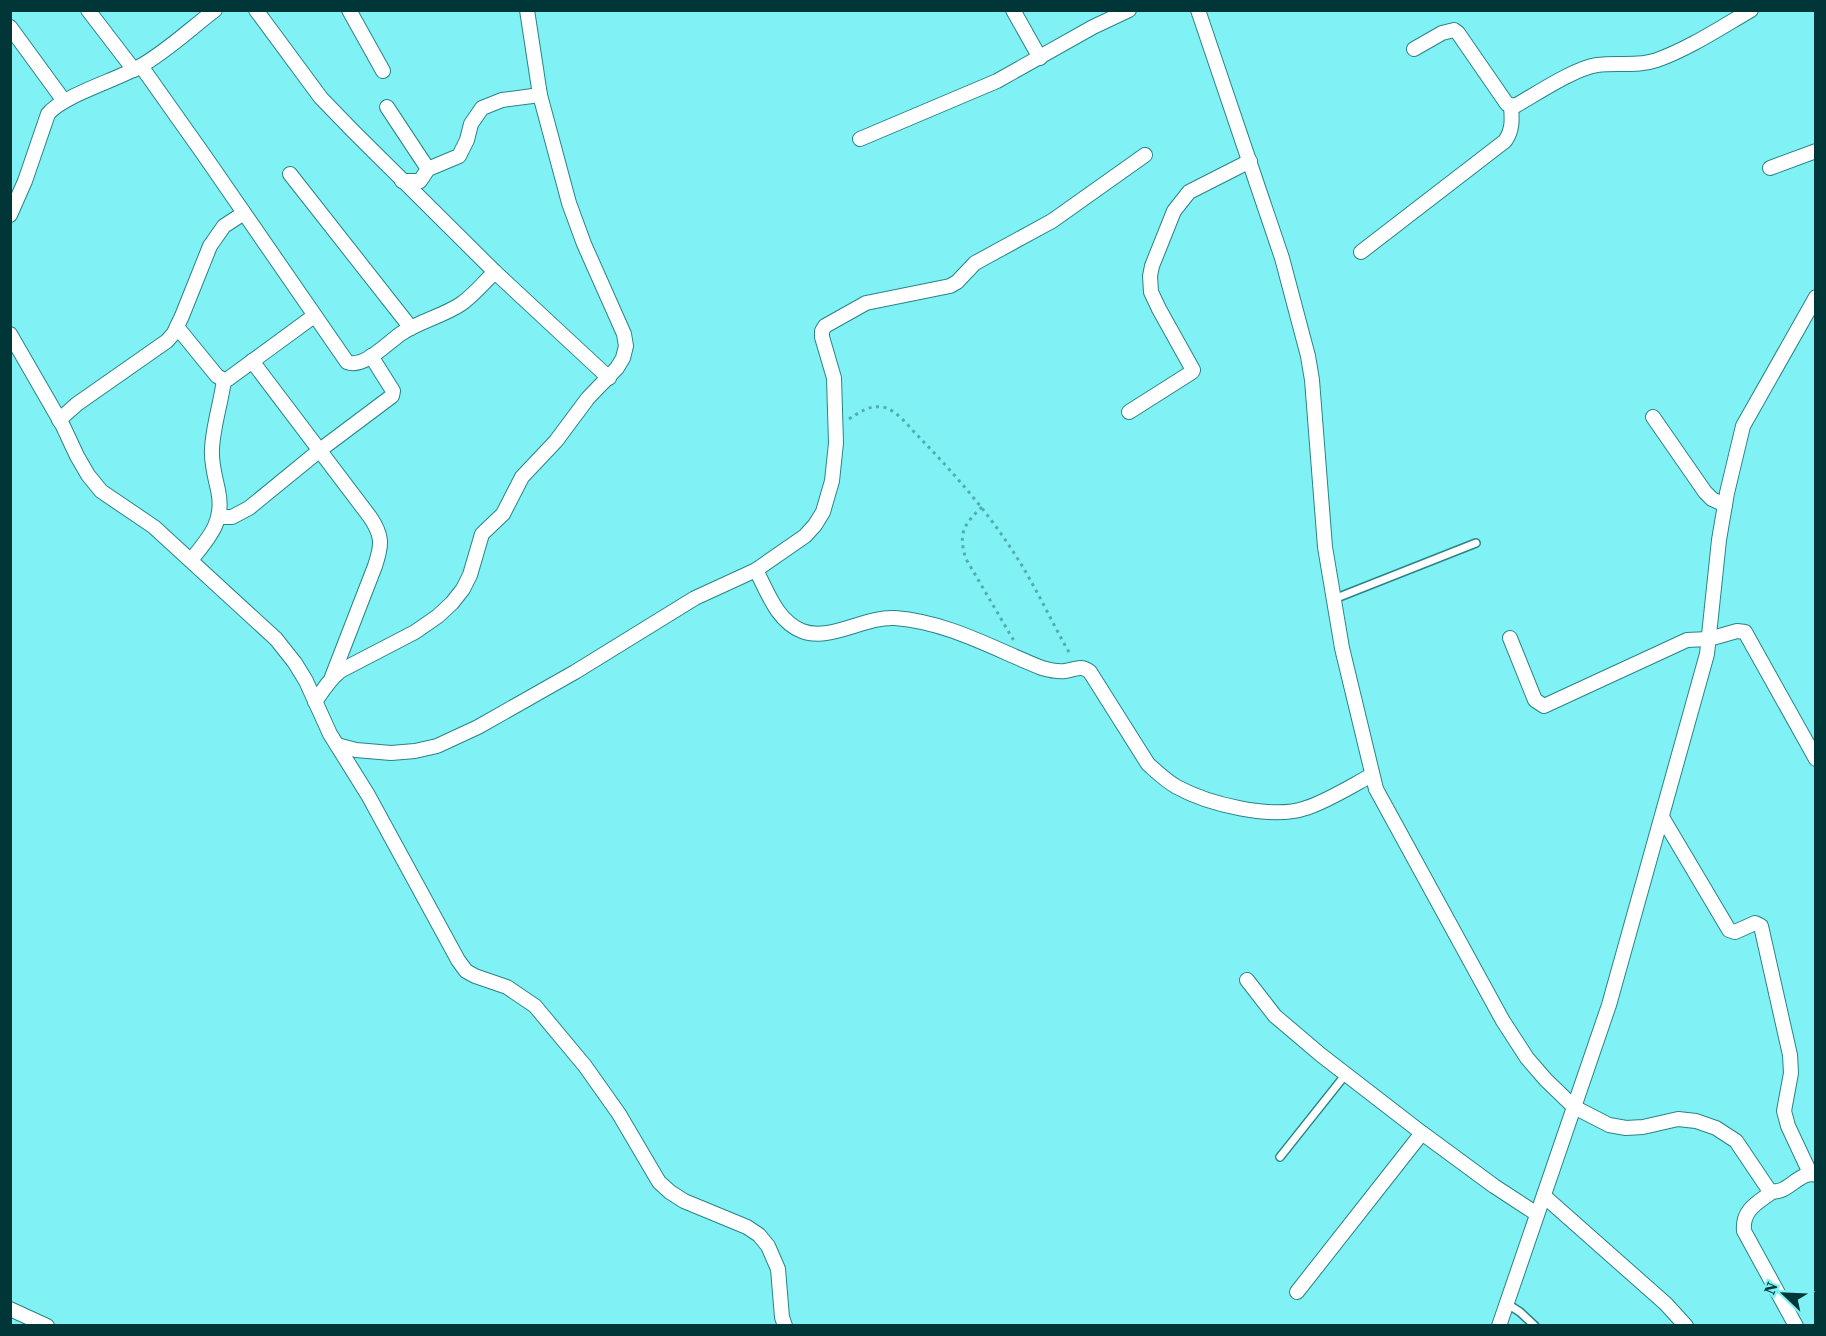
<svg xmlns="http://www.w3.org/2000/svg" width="1826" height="1336" viewBox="0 0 1826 1336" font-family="'Source Serif 4',serif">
<rect width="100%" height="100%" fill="#80f1f4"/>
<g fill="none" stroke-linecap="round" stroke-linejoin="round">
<g stroke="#298486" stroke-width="10">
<g id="service">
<polyline points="1334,599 1476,543"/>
<polyline points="1280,1157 1346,1074"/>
<polyline points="1506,1303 1520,1312 1535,1326"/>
</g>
</g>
<g stroke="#298486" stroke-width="16">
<g id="minor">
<polyline points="88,10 134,70"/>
<polyline points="256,10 321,98 353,131 495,272 609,378"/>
<polyline points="349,10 383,71"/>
<polyline points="1013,10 1040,58"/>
<path d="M1198,10L1282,258L1308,356L1312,380L1325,547L1342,648L1376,789L1503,1021L1527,1058L1546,1080L1574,1107L1609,1125L1626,1128L1643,1127L1678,1119L1696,1121L1716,1128L1736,1141L1769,1190C1786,1198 1799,1169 1816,1175"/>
<polyline points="10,27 64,101"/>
<path d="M1414,49L1442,33L1454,30L1458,33L1507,104L1515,106C1536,94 1575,68 1597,65C1618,62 1637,67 1657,60C1690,48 1720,28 1751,10"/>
<path d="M141,66L204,155L347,362C364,369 388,342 402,333C420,321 443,316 461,304C474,295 484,282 495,272"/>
<polyline points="387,107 428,169"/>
<polyline points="860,139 997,81 1093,27 1129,10"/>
<polyline points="1770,168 1816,151"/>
<polyline points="290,174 411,328"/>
<polyline points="402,181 420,181 428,169 459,156 467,140 471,124 482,108 502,100 540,95"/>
<path d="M10,215L25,181L48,114C62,96 116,80 139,67C166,52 190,29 215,10"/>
<path d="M1361,252L1505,141C1513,130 1512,119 1511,106"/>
<polyline points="177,327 217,376 224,380 228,379 314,316"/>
<polyline points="10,334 63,426 77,456 88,475 101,491 154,527 276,639 295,663 306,681 330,734 368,795 458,960 466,971 475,976 507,987 535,1006 585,1066 619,1114 659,1182 670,1192 684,1201 747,1227 759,1235 768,1246 778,1269 782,1317 785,1326"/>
<path d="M252,361L370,517C383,536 382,545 375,566L332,677"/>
<polyline points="1129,412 1192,372 1193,370 1159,309 1151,292 1150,276 1152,266 1174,211 1189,192 1250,161"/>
<polyline points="1653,417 1705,492 1712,499 1725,505"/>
<polyline points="59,420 77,404 167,341 174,333 182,316 210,246 224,226 244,213"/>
<polyline points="219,517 232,517 249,508 320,450 392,396 393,391 371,356"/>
<path d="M191,560C209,538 225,521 218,490C215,476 211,463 212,449C213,426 221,403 224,380"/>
<path d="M756,570C768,593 777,621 802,631C830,642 865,616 895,618C948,622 994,649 1042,668C1049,670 1057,672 1065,671C1075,670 1081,664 1090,672L1148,764C1157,772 1166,781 1177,787C1208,804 1272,820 1306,808C1326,802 1353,785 1372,775"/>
<polyline points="1510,638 1535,700 1544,706 1687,640 1709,639 1737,631 1745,632 1816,759"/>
<path d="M315,702C323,690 329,680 340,671L415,632L438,616L452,603L463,589L470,575L482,534L503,514L522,477L556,441L588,398L617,368L623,358L626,346L624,334L584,244L569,203L540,95L527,10"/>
<polyline points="337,745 356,750 391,753 415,751 437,746 478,727 575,672 695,598 756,570 805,536 815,525 823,512 832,481 836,443 834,378 822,337 822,331 825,326 866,303 950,286 957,282 975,263 1052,221 1145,155"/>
<polyline points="1662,817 1729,930 1735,932 1755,923 1761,926 1790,1055 1791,1073 1784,1111 1788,1126 1810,1173"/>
<polyline points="1247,980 1275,1016 1321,1055 1422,1133 1494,1186 1537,1214"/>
<path d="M1772,1192C1757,1203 1742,1210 1744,1231L1796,1326"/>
<polyline points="1544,1196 1666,1304 1686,1326"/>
<polyline points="1297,1292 1422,1133"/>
<polyline points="10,1309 47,1326"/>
<polyline points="1499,1326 1609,1005 1707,654 1719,540 1727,493 1743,426 1816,297"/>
</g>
</g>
<g stroke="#51adaf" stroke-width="3" stroke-dasharray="3 4.5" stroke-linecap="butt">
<path d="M849,419C860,412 869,405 883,407C897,410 908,426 918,436C953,472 987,511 1014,553C1035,585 1051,621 1070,654"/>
<path d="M982,507C963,525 958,534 966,559L1014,641"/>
</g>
<use href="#service" stroke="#fff" stroke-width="7"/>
<use href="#minor" stroke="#fff" stroke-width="14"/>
</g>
<rect width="1826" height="1336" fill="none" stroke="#003637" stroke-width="24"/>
<g transform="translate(1784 1294) rotate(293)" stroke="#80f1f4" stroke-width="4.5" paint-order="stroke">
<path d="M0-4.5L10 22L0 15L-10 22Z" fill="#003637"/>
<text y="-9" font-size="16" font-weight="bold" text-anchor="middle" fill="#003637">N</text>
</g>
</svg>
